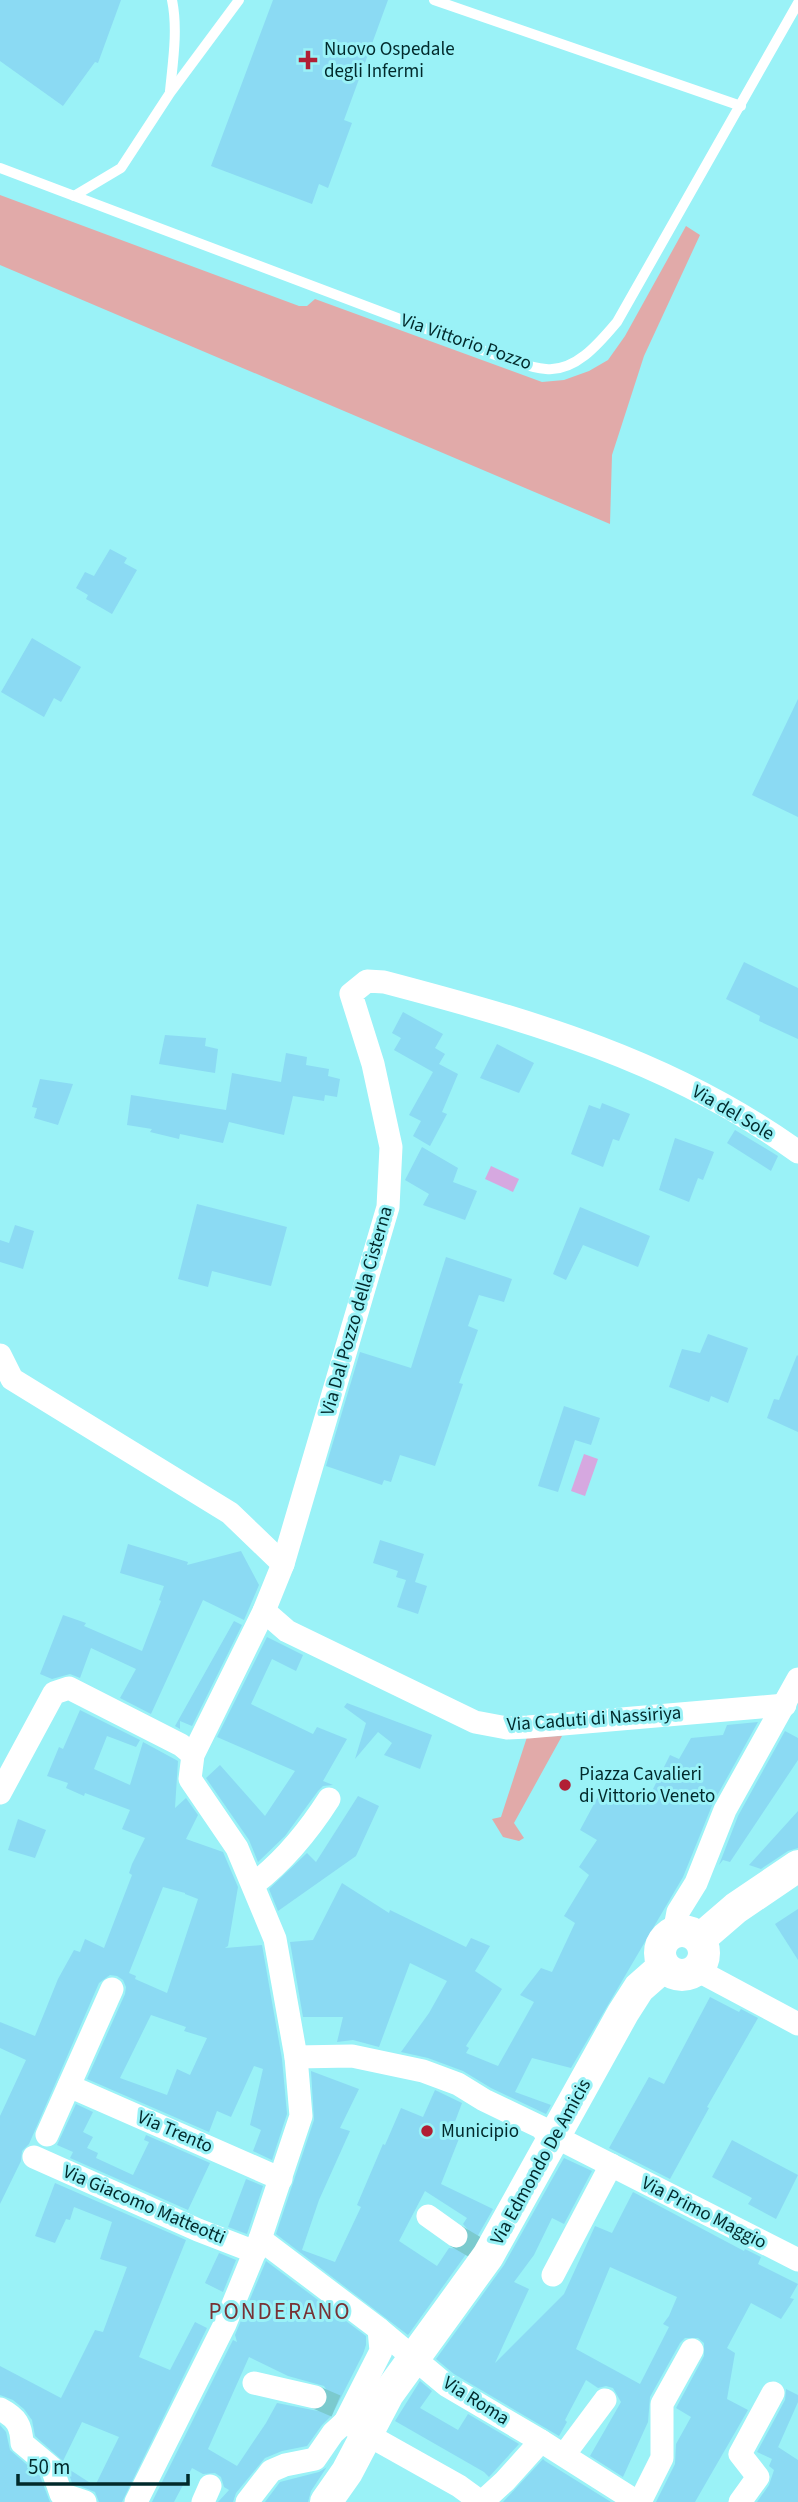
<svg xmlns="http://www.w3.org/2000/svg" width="798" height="2502" viewBox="0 0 798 2502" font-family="'Source Sans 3',sans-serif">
<rect width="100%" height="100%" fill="#9af2f7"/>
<g fill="#e1aaa9">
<polygon points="0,195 299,306 307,306 315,299 542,382 564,380 589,371 608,360 625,336 686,226 700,235 644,356 612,455 610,524 0,265"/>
<polygon points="562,1736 514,1823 524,1838 519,1841 503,1837 492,1819 501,1817 527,1737"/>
</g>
<g fill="#d6a8e0">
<polygon points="491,1166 519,1179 513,1192 485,1179"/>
<polygon points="584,1454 598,1459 585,1496 571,1491"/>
</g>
<g fill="#8bdaf3" fill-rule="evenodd">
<polygon points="0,0 121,0 98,63 95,62 63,106 0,61"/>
<polygon points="273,0 388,0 344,120 352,123 328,188 319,184 312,204 211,166"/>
<polygon points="110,549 127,558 124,563 137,570 112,614 86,599 88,595 76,588 85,572 94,576"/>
<polygon points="32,638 81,667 61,702 54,698 44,717 1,692"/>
<polygon points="798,699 798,817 752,795"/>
<polygon points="744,962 798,988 798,1039 759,1021 760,1016 726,999"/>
<polygon points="403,1012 443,1034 435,1048 445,1054 439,1064 458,1074 442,1112 447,1114 430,1146 413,1136 421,1121 409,1115 433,1072 394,1050 401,1038 392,1033"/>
<polygon points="165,1035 206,1038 205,1046 218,1049 215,1073 159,1064"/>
<polygon points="497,1044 534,1063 519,1093 480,1078"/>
<polygon points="286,1053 307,1057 306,1065 329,1069 328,1076 340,1079 337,1097 325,1095 324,1101 293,1096 284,1135 229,1122 223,1143 180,1134 179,1139 150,1132 152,1129 127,1125 131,1095 226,1110 232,1073 281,1082"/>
<polygon points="40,1079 73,1084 58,1125 34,1118 37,1108 32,1107"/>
<polygon points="602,1103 630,1114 619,1141 613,1139 603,1167 571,1154 589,1105 600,1109"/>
<polygon points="735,1130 778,1156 771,1171 727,1143"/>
<polygon points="675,1138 714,1152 703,1180 698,1178 689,1202 659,1190"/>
<polygon points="422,1147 458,1168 453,1182 477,1191 465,1220 423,1205 429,1194 405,1180"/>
<polygon points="197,1204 287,1227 271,1286 212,1271 208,1287 178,1279"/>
<polygon points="580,1207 650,1236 638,1267 583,1245 566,1280 553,1274"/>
<polygon points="15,1225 34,1231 23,1269 0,1262 0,1240 9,1243"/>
<polygon points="446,1257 512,1279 504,1302 479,1295 468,1326 478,1330 459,1383 463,1384 435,1466 400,1455 391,1482 384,1480 382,1485 326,1466 360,1352 411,1368"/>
<polygon points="708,1334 748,1348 728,1403 711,1396 709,1402 669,1387 682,1349 700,1353"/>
<polygon points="797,1355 798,1356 798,1432 767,1418 774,1399 779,1400"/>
<polygon points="564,1406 600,1418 591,1445 575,1440 558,1492 538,1486"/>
<polygon points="380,1540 424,1554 415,1582 427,1586 418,1614 397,1607 406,1580 396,1577 398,1571 373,1563"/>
<polygon points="128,1544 188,1562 187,1565 241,1551 259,1585 244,1620 203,1600 151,1714 120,1698 136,1669 91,1648 80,1678 70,1674 52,1679 40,1674 63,1615 86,1623 84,1626 142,1651 161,1601 159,1600 164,1586 120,1573"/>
<polygon points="234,1621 242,1625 192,1726 180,1721 180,1729 175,1726"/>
<polygon points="267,1637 303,1655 296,1671 272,1659 251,1704 313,1734 317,1727 347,1739 323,1781 333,1785 323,1786 318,1791 285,1836 258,1862 249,1840 206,1778 220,1765 265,1816 295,1771 217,1737"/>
<polygon points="347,1703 432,1735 420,1769 384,1755 392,1743 378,1732 355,1759 366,1723 344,1707"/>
<path d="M80,1710L140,1740L136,1747L107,1736L94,1769L130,1785L143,1742L178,1761L175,1808L186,1798L198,1815L186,1839L223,1852L238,1887L228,1946L225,1948L262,1945L282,2059L287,2114L272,2160L253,2151L261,2130L250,2125L263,2069L254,2066L231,2117L217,2111L209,2132L87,2079L125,1994L126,1987L123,1980L117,1976L110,1975L99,1983L29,2144L22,2151L21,2161L0,2204V2116L26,2060L0,2048V2022L35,2036L58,1979L74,1950L80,1952L85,1939L104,1948L132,1875L129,1873L132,1864L145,1838L122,1829L130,1810L85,1793L84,1796L66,1788L68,1783L47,1776L59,1747L63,1749ZM163,1887L185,1893V1894L198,1899L167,1993L135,1979L136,1976L129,1973ZM151,2015L186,2027L184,2031L207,2038L190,2075L177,2069L167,2095L120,2078Z"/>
<polygon points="758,1722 713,1803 683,1877 571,2068 532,2058 515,2092 551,2105 546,2114 491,2088 463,2071 428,2058 401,2052 429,2013 447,1981 410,1963 379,2047 353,2040 337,2042 343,2017 303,2017 290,1942 313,1940 342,1883 389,1913 390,1910 466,1947 471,1938 490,1946 475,1971 502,1989 466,2046 469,2048 466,2053 498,2066 534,2002 520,1995 541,1968 552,1972 575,1923 564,1916 589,1875 579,1867 597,1840 580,1830 602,1789 627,1805 635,1792 648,1799 670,1755 679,1759 691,1738 723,1735 727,1725"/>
<polygon points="785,1731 798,1738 798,1760 730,1862 723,1860 719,1865 738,1816"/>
<polygon points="358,1796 379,1806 356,1856 278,1911 269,1889 307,1853 316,1862"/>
<polygon points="798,1811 798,1848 788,1851 761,1869 749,1865"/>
<polygon points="18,1819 46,1830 35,1858 8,1850"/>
<polygon points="798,1909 798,1960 775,1924"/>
<polygon points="710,1997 739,2012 741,2009 758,2018 707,2107 709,2108 670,2179 609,2148 649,2077 664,2084"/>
<path d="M311,2071L359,2089L340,2128L350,2131L319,2200L302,2250L335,2262L361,2207L357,2205L383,2144L385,2145L401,2108L423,2117L435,2090L462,2103L453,2127L462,2131L441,2184L493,2209L472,2246L408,2335L276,2234L314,2120ZM425,2191L467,2218L463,2224L469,2231L468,2244L461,2249L449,2248L437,2266L399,2241Z"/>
<polygon points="76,2104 93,2112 83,2132 93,2137 87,2148 98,2153 96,2158 133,2175 149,2142 144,2140 146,2135 210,2163 188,2210 70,2158 73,2152 57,2145"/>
<polygon points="732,2140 798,2175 776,2219 748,2204 752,2198 712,2177"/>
<path d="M564,2158L592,2171L564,2224L552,2218L534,2255L514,2282L529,2289L495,2363L564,2294L595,2226L612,2233L633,2192L744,2251L745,2249L761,2257L758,2264L798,2284L790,2298L794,2299L781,2319L751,2303L727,2348L735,2353L727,2399L748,2410L695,2502H656L675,2464L676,2444L691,2417L676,2408L704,2356V2343L698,2338H685L680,2343L650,2397L648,2422L623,2477L590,2456L621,2402L613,2388L606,2386L598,2388L586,2380L565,2420L567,2422L559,2436L454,2374L436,2359L504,2265ZM610,2267L677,2297L669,2316L663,2324L669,2327L640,2384L576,2349Z"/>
<polygon points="246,2179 263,2186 247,2234 228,2227"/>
<polygon points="55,2183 186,2240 139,2357 170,2370 195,2322 207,2328 122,2502 99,2502 95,2492 72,2483 67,2468 95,2486 119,2437 82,2422 63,2461 35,2436 32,2420 24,2409 13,2400 0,2395 0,2366 61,2398 95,2330 103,2332 127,2267 100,2259 112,2222 74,2207 70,2220 66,2219 55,2243 35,2236"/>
<polygon points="219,2253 236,2260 223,2292 205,2283"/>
<path d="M266,2261L366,2336V2345L363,2354L332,2415L322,2425L307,2446L282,2451L265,2458L236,2493L233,2502H218L229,2490L224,2487L221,2477L215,2473L203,2474L192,2468L174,2502H152L233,2340L237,2342L235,2335ZM249,2357L288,2376L324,2386L328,2392L329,2399L325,2407L318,2411L277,2403L266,2423L237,2466L208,2449Z"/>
<polygon points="420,2381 432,2391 420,2408 458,2430 468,2414 519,2444 489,2477 484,2472 395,2421"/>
<polygon points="786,2389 798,2395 798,2402 775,2454 778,2447 798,2460 798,2502 757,2502 769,2485 774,2470 769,2466 772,2459 757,2452 785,2400"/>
<polygon points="0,2425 6,2432 10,2450 40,2476 50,2502 0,2502"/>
<polygon points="336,2453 311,2491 308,2502 265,2502 280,2482 319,2472 327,2467"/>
<polygon points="543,2459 545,2461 611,2502 503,2502"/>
</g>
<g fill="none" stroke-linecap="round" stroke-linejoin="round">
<g stroke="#7bcace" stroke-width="23" stroke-dasharray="23 11" stroke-linecap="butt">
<polyline points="456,2236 478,2249"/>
<polyline points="315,2397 336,2406"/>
</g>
<g stroke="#fff" stroke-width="10">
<polyline points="434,0 741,106"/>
<path d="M170,91C173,61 178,29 172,0"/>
<path d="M0,168L498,356C513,360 530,368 546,369C576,372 600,342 617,322L798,3"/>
<polyline points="74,196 121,168 170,93 239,0"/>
</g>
<g stroke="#fff" stroke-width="23">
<polyline points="0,1355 12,1379 230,1513 283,1564"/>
<polyline points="264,1611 287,1631 475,1722 507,1728 528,1727 785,1705"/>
<polyline points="0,1793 54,1693 69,1688 181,1745 193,1755"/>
<path d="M254,1884C285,1860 308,1832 329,1799"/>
<polyline points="674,1933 678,1912 696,1883 725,1810 798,1679"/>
<polyline points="697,1970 798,2024"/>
<polyline points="296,2057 352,2056 423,2071 458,2084 484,2100 557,2135"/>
<polyline points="69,2086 281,2179"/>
<polyline points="544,2131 798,2260"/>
<polyline points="47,2135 112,1989"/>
<polyline points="34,2157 198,2230 255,2252"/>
<polyline points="428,2216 456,2236"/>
<polyline points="260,2239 379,2329 446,2385 541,2441 637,2502"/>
<polyline points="553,2275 611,2165"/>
<polyline points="254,2383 315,2397"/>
<path d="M0,2409C17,2418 21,2425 22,2443L52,2468L61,2494L85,2502"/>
<polyline points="345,2422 381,2351 379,2329"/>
<polyline points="564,2455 605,2400"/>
<path d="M136,2502L225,2324L260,2239L301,2116L296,2057L275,1939L237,1848L190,1779L193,1755L264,1611L283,1564L388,1207L391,1147L373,1064L351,994L367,981L384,982C532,1021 672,1061 798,1152"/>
<polyline points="203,2502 210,2486"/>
<polyline points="247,2502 271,2471 285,2465 315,2459 333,2433 345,2422 459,2486 481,2502"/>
<polyline points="482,2502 505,2481 541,2441"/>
<polyline points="640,2502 662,2458 662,2404 692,2350"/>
<polyline points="740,2502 758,2477 740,2454 773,2393"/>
</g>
<g stroke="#fff" stroke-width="32">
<circle cx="682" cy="1953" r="22"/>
<polyline points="700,1939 736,1908 798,1866"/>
<polyline points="326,2502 347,2472 388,2394 488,2256 623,2013 639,1988 664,1966"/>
</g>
</g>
<g fill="#b11e34" stroke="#9af2f7" stroke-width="2.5">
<path d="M304.5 49.5h7v7h7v7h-7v7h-7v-7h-7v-7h7z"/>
<circle cx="565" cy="1785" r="7"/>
<circle cx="427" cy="2131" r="7"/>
</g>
<g text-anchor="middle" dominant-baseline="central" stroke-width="6" stroke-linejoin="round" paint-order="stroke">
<g font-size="19" fill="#01292b" stroke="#9af2f7" text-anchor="start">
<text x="324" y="49">Nuovo Ospedale<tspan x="324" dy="22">degli Infermi</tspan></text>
<text x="579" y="1774">Piazza Cavalieri<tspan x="579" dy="22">di Vittorio Veneto</tspan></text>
<text x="441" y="2131">Municipio</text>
</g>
<g font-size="19" fill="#01292b" stroke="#9af2f7">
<text transform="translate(466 342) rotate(19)">Via Vittorio Pozzo</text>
<text transform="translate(733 1113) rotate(30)">Via del Sole</text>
<text transform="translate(357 1311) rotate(-74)">Via Dal Pozzo della Cisterna</text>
<text transform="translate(594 1719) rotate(-4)">Via Caduti di Nassiriya</text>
<text transform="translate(175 2132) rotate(23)">Via Trento</text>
<text transform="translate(541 2162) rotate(-61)">Via Edmondo De Amicis</text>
<text transform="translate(144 2205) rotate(23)">Via Giacomo Matteotti</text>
<text transform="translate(704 2213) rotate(27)">Via Primo Maggio</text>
<text transform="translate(476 2401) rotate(32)">Via Roma</text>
</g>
<g font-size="23" letter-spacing="2" fill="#783134" stroke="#9af2f7">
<text x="280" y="2311">PONDERANO</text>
</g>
</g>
<path d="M18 2474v10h170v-10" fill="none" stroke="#01292b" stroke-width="3.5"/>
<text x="28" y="2474" font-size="21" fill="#01292b" stroke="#9af2f7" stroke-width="5" paint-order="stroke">50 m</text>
</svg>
